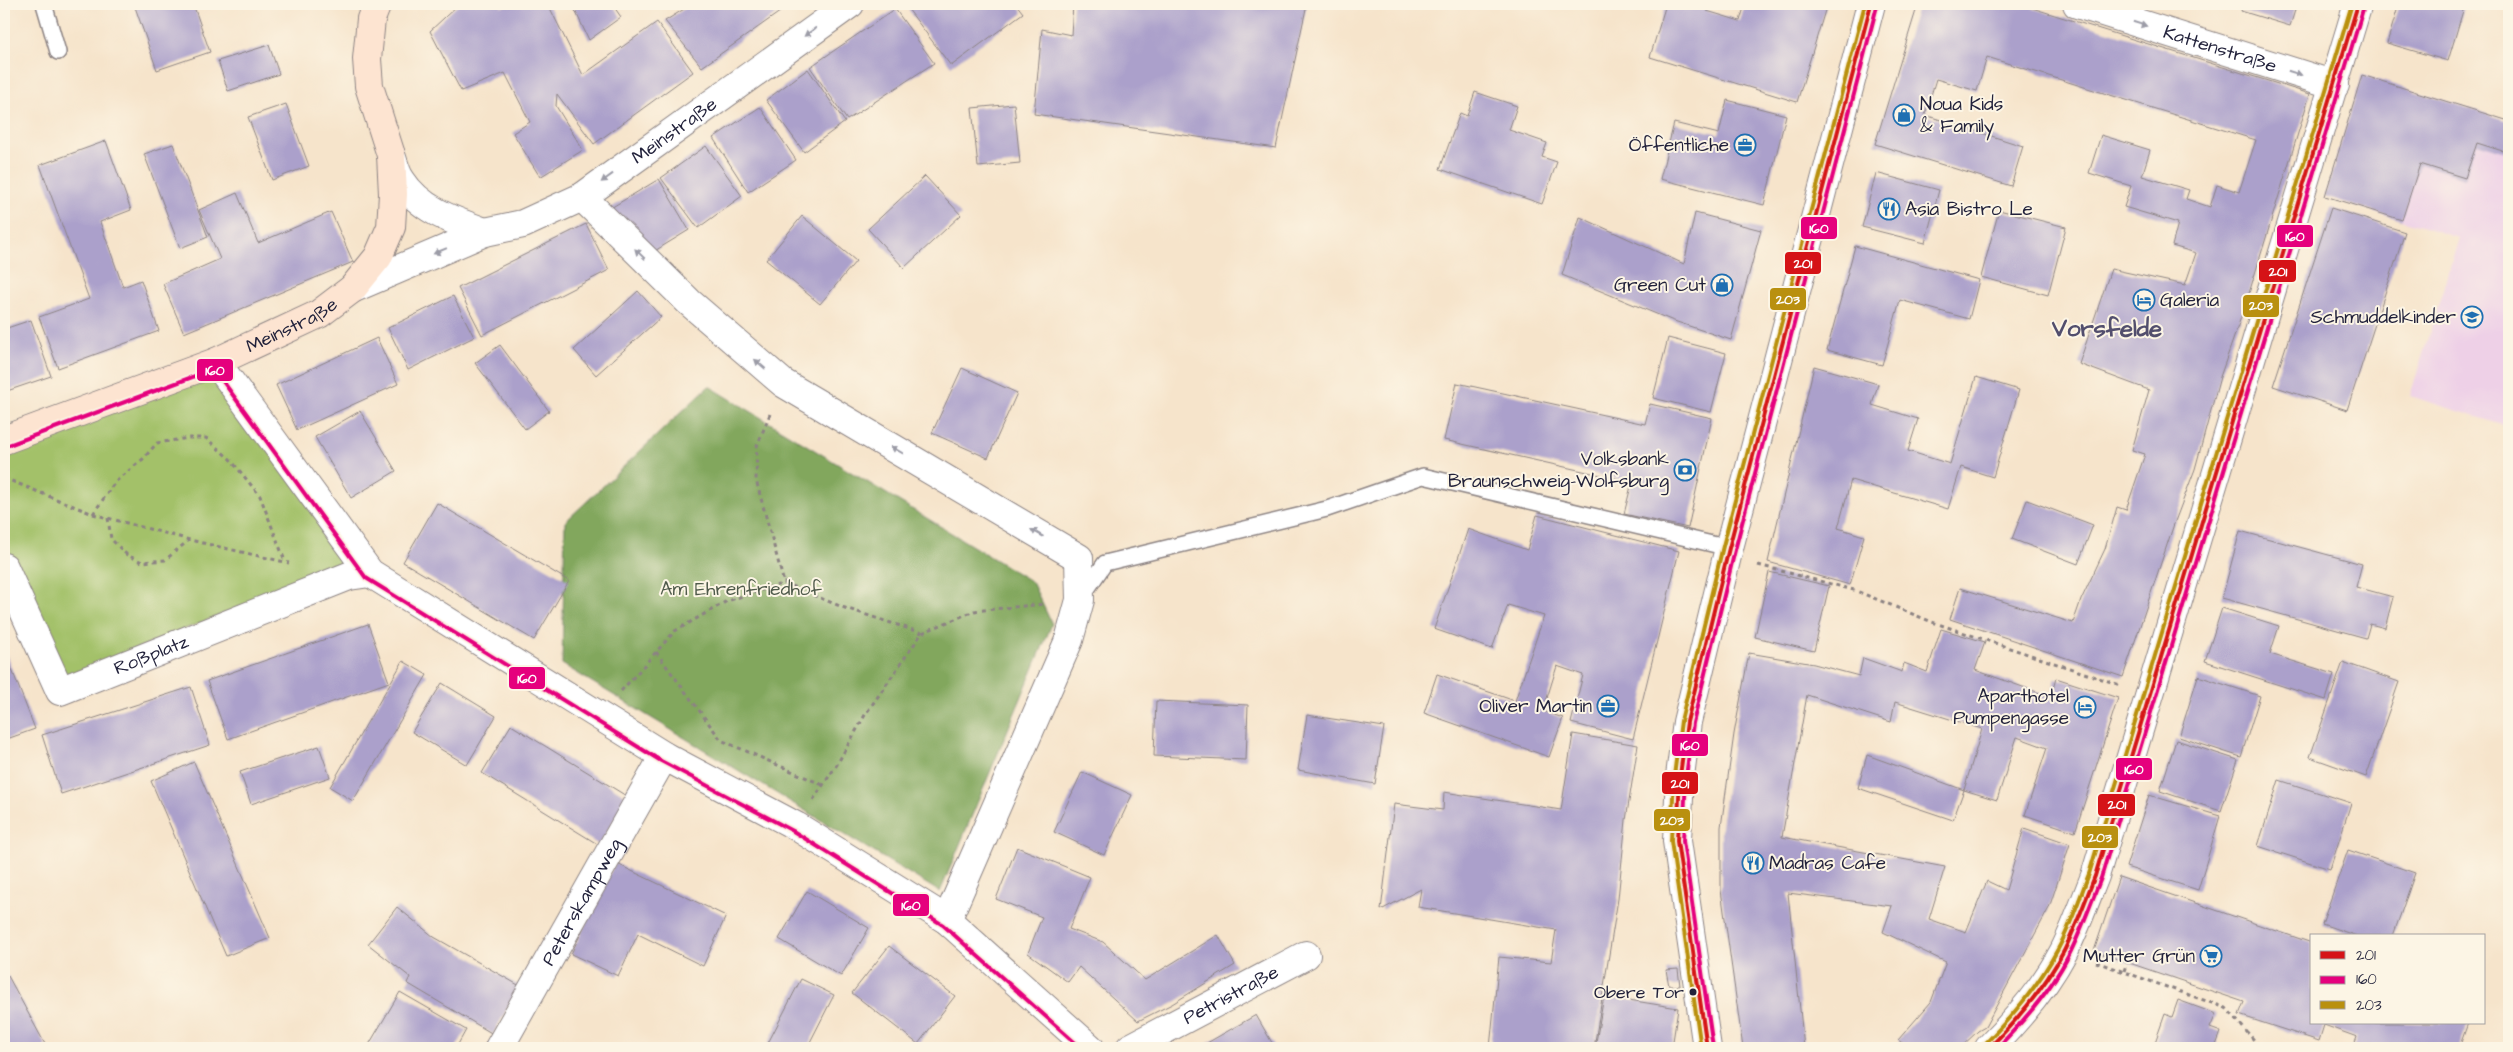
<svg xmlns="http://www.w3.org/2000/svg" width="2513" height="1052" viewBox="0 0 2513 1052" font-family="'Architects Daughter',sans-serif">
<rect width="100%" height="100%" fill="#fcf5e5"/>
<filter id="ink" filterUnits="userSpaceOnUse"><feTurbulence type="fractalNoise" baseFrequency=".02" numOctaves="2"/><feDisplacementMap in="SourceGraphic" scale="10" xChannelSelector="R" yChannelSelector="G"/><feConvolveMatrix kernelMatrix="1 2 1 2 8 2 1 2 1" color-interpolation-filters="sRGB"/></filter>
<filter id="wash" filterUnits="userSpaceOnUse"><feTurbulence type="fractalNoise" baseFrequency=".0096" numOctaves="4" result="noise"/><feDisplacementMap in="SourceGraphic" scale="20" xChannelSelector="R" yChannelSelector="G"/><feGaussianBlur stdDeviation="1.12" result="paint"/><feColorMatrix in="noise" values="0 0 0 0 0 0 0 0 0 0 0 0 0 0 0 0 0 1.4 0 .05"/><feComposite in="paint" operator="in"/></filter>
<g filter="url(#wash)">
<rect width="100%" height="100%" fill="#f6e4cb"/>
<polygon fill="#eed0e7" points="2362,75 2509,121 2509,427 2410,396 2459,238 2325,196"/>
<polygon fill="#a3c169" stroke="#627252" points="211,374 354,561 66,677 4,541 4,450"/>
<polygon fill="#82a75d" stroke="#52644c" points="709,386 1032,582 1052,624 940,892 562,664 565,522"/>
<g id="blocks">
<g fill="#aba0cb">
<polygon points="134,4 193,4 210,52 157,70"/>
<polygon points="459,4 500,4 502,7 508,4 548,4 583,75 657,22 693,72 594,144 557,94 556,106 583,150 540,177 513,133 530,122 505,73 461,91 430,31"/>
<polygon points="572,4 612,4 621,17 589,40"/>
<polygon points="692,4 791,4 702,67 665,21"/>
<polygon points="915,4 1016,4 1023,13 951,66 908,9"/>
<polygon points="1073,4 1307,4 1276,148 1034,114 1042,29 1071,35"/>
<polygon points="1666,4 1709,4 1707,11 1740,21 1745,4 1827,4 1797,102 1650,57"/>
<polygon points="1918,4 2019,4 2310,94 2246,303 2220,377 2195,469 2174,524 2123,677 1950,619 1960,588 2073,623 2081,600 2105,549 2117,507 2126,510 2145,454 2132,450 2149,390 2079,364 2111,269 2185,285 2196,253 2172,246 2178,223 2124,207 2131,186 2089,173 2101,135 2150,150 2142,176 2189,190 2186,199 2210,207 2217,185 2239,192 2256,140 1987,57 1977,91 1936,79 1925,115 2023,146 2011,186 1875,144"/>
<polygon points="2243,4 2297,4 2290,26 2241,11"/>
<polygon points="2399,4 2465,4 2448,61 2387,43"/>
<polygon points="895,9 934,63 847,120 810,67"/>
<polygon points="269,45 279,74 228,91 218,61"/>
<polygon points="808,69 845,122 804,152 766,100"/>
<polygon points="2362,75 2509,121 2509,153 2477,143 2465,178 2420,164 2402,220 2325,196"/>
<polygon points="1475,92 1517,106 1509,130 1547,143 1542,157 1557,162 1542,204 1440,169 1460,113 1467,116"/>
<polygon points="1727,100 1786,115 1764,205 1660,179 1674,123 1719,134"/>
<polygon points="286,104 309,166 272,180 248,117"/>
<polygon points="1014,104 1020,163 978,167 972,108"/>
<polygon points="760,107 796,160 748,192 713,138"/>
<polygon points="106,141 131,210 100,222 123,287 141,280 159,331 58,368 39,317 89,299 40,165"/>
<polygon points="173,144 208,237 180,248 144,154"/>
<polygon points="706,146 742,196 698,228 661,178"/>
<polygon points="1876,173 1939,190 1925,243 1862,227"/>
<polygon points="925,176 961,215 904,268 868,229"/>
<polygon points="659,179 689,230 635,263 604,212"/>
<polygon points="237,193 258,243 331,212 353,262 184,333 163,284 220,259 199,210"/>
<polygon points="2331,208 2405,232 2347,410 2273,386"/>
<polygon points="1999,210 2066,227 2048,295 1981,277"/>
<polygon points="1695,213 1761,230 1731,340 1671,320 1562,275 1580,217 1684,264"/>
<polygon points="802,216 856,261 820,304 766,260"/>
<polygon points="586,224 609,270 482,335 458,288"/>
<polygon points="1855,246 1979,280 1969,319 1900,300 1882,365 1827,350"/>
<polygon points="638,291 661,317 596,375 574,350"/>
<polygon points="453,296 474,337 408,370 388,328"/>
<polygon points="31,320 51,376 4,392 4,329"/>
<polygon points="377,338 398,384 297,430 276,385"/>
<polygon points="1668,338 1726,353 1711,412 1653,398"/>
<polygon points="500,345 549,411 525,429 475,363"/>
<polygon points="1814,366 1878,384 1872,405 1918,419 1908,451 1950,464 1976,377 2019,390 1993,477 1961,467 1948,509 1851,480 1838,528 1864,536 1850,585 1768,562"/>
<polygon points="962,368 1017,393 988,458 932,433"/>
<polygon points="1457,383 1645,424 1650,404 1712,418 1688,528 1624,514 1632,482 1444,440"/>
<polygon points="360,411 396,471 351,498 315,437"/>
<polygon points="2027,500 2093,525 2078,564 2012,539"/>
<polygon points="437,503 569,581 534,640 403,562"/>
<polygon points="1537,515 1679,551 1633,739 1571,723 1583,675 1557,666 1543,711 1563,718 1549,757 1424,713 1437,674 1515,701 1544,616 1508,605 1492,649 1434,629 1468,529 1527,550"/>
<polygon points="2240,531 2362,564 2356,587 2393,597 2385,628 2370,624 2366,638 2222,598"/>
<polygon points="1769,572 1829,586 1814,651 1755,637"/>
<polygon points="2222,608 2279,626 2270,654 2334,674 2326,700 2205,661"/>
<polygon points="368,624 389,682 228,739 207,681"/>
<polygon points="1941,629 1985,642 1975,670 2051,697 2056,678 2118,698 2075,832 2025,815 2047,748 2017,737 1997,800 1964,790 1982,729 1895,702 1891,722 1807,695 1782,837 1945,867 1929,919 1966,932 1987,881 2006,890 2024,828 2070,844 2049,908 1985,1027 1978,1031 1960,1048 1910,1048 1898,1040 1931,1002 1946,962 1883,932 1892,906 1788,893 1804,1048 1743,1048 1721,890 1721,827 1734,734 1749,653 1814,664 1859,676 1863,658 1902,672 1904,663 1927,672"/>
<polygon points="4,649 35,729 4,740"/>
<polygon points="403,661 427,675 353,801 330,787"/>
<polygon points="2343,662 2399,682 2366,777 2310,757"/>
<polygon points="2198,676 2260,696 2241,757 2179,737"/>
<polygon points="442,683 496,716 467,765 412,732"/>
<polygon points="191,687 210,745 61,794 42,735"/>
<polygon points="1156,701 1248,705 1246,760 1154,756"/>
<polygon points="1307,715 1384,727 1375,784 1298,770"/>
<polygon points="511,725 628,797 599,845 482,773"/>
<polygon points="1573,734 1638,745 1626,820 1618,899 1594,1048 1490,1048 1499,957 1551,962 1556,930 1418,907 1421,889 1381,910 1394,804 1443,810 1444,792 1561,810"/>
<polygon points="2176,740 2238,760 2221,811 2160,791"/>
<polygon points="319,746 330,777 251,804 240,772"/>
<polygon points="1867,755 1964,790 1953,820 1858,788"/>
<polygon points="194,762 270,938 226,956 151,781"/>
<polygon points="1082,772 1132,795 1104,855 1054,832"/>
<polygon points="2279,780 2351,803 2330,869 2258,846"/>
<polygon points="2149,795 2220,816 2198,890 2126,867"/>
<polygon points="1017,847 1090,877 1069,929 1103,942 1145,980 1218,935 1235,965 1172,1004 1138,1021 1079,967 1068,982 1028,953 1042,917 996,899"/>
<polygon points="2348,850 2415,873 2393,936 2357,936 2322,924"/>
<polygon points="615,863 726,916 703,966 638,934 618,976 571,954"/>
<polygon points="2119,877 2312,943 2312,1023 2468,1023 2459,1048 2353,1048 2357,1037 2324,1025 2319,1041 2239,1015 2244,1002 2094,951"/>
<polygon points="807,891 869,928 841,976 779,939"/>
<polygon points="397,907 434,937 520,986 493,1034 407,983 410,977 368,944"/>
<polygon points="889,946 955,996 918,1044 852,993"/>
<polygon points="1678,969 1680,986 1669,986 1666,970"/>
<polygon points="8,976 46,1046 43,1048 4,1048 4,978"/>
<polygon points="801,979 834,995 807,1048 777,1048 768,1043"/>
<polygon points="400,992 466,1030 456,1048 367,1048"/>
<polygon points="1604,996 1678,1008 1672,1048 1595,1048"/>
<polygon points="2178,1000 2216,1014 2210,1028 2221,1032 2215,1048 2153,1048 2165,1014 2172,1017"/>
<polygon points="1256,1015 1275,1048 1210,1048 1207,1043"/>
</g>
</g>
</g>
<g filter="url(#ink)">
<use href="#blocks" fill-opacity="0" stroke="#8c8383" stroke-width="1"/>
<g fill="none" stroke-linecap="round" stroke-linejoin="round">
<g stroke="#8c8383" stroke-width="18">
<g id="lane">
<polyline points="44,4 58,52"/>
<polyline points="1083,595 1105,563 1327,509 1423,476 1729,548"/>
</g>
</g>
<g stroke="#8c8383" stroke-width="30">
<g id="street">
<path id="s1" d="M2077,4L2335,85"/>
<path d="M391,155C394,163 396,173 401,180C420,210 454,221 485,232"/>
<polyline points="582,197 689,302 783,383 1079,558 1080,600 1069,640 947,920"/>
<path id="s2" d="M352,289L485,232L523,224L582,197L850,4"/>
<polyline points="216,362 370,573 664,756 796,826 947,920 1090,1048"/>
<path id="s3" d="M4,567L60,691L349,576L370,573"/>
<path id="s4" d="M499,1048L664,756"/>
<path id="s5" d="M1130,1048L1306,955"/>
<polyline points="1707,1048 1677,841 1680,776 1687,722 1729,548 1871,4"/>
<path d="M1989,1048C2018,1019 2045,987 2064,951C2076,927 2085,901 2095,876L2358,4"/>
</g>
</g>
<g stroke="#8c8383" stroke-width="30">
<g id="secondary">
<path id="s6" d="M4,440L216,362L319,314L352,289L378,257L391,227L393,194L391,155L369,86L367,59L371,19L377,4"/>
</g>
</g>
<g stroke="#8c8383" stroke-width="3" stroke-dasharray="4 4" stroke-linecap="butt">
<polyline points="770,414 757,446 756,480 784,583"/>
<polyline points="4,478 93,514 190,540 289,563"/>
<polyline points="93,514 115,482 143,459 157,443 189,438 206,438 230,459 260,496 285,561"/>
<polyline points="108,518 111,539 127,555 142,562 165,560 189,540"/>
<polyline points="1758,565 1854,590 1932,622 2120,685"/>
<polyline points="656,652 721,740 823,785"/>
<polyline points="621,691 675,631 727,601 784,583 842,607 922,633"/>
<polyline points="813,800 836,766 865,715 922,633 974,611 1044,604"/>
<polyline points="2096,962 2226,1008 2261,1048"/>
<polyline points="2124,971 2127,962"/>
</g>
<use href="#lane" stroke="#fff" stroke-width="15"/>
<use href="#street" stroke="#fff" stroke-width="28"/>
<use href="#secondary" stroke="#fde4d1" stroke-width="28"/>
<g stroke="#fcf5e5" stroke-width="8">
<g id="bus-1">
<polyline points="1707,1048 1677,841 1680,776 1687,722 1729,548 1871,4"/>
<path d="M1989,1048C2018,1019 2045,987 2064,951C2076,927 2085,901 2095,876L2358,4"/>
</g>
</g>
<g stroke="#fcf5e5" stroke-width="8">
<g id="bus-2">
<polyline points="6,446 214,369 366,578 661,761 793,831 943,925 1081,1048"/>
<polyline points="1713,1047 1683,841 1686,777 1693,723 1735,550 1877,6"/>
<path d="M1997,1048C2025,1020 2052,989 2070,953C2082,929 2091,903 2101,878L2364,6"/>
</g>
</g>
<g stroke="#fcf5e5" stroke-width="8">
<g id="bus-3">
<path d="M1985,1044C2013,1015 2039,985 2058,949C2071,925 2079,899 2089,874L2352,4"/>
<polyline points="1701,1048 1671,841 1674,776 1681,721 1723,546 1865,4"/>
</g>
</g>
<use href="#bus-1" stroke="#d51317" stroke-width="4"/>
<use href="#bus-2" stroke="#e5007d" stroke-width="4"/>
<use href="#bus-3" stroke="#b9900f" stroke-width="4"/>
</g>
<defs><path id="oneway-solid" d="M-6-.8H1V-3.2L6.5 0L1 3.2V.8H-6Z" transform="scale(1.25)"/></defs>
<g fill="#9c9ca7">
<use href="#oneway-solid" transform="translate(2140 24) rotate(18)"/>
<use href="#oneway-solid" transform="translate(810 32) rotate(144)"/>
<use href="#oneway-solid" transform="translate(2295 73) rotate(18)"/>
<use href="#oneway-solid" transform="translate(607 178) rotate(144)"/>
<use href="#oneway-solid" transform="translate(440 251) rotate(157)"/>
<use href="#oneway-solid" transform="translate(640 254) rotate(-136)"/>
<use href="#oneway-solid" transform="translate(760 364) rotate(-139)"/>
<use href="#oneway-solid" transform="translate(897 450) rotate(-150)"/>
<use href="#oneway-solid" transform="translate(1037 533) rotate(-150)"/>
</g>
</g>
<defs>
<g id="shop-ring" transform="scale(1.125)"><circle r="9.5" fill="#fcf5e5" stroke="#1f6fb2" stroke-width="1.5"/><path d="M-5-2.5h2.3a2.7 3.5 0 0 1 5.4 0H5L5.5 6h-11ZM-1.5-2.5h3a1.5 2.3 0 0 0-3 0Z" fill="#1f6fb2"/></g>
<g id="office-ring" transform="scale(1.125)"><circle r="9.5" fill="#fcf5e5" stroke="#1f6fb2" stroke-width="1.5"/><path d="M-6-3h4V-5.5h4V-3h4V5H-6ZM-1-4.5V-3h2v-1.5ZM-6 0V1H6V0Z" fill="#1f6fb2"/></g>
<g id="restaurant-ring" transform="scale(1.125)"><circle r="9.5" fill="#fcf5e5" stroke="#1f6fb2" stroke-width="1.5"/><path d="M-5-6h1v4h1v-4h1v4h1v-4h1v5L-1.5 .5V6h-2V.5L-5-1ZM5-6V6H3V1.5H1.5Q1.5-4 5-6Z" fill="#1f6fb2"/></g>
<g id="hotel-ring" transform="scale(1.125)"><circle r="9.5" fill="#fcf5e5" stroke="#1f6fb2" stroke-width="1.5"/><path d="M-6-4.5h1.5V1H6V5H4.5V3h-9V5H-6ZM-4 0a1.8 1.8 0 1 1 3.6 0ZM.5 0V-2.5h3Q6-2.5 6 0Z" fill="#1f6fb2"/></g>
<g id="school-ring" transform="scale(1.125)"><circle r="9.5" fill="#fcf5e5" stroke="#1f6fb2" stroke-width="1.5"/><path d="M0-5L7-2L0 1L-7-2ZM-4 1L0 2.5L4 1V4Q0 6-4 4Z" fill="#1f6fb2"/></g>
<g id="bank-ring" transform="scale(1.125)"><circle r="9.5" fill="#fcf5e5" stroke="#1f6fb2" stroke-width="1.5"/><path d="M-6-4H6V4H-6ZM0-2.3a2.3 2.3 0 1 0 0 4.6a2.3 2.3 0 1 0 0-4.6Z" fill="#1f6fb2"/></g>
<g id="supermarket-ring" transform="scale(1.125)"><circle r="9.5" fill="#fcf5e5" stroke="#1f6fb2" stroke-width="1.5"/><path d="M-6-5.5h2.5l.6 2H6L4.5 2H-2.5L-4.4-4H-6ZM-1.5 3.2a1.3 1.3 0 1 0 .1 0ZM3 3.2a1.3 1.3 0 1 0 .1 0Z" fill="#1f6fb2"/></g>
</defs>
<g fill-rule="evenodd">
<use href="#shop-ring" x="1904" y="115"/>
<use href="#office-ring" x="1745" y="145"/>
<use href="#restaurant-ring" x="1889" y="209"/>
<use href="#shop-ring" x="1722" y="285"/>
<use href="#hotel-ring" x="2144" y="300"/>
<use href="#school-ring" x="2472" y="317"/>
<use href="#bank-ring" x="1685" y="470"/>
<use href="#office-ring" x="1608" y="706"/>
<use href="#hotel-ring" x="2085" y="707"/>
<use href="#restaurant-ring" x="1753" y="863"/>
<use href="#supermarket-ring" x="2211" y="956"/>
</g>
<circle fill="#22223b" stroke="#fcf5e5" stroke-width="2" cx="1693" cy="992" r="4.5"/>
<g text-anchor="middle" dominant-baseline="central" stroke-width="4" stroke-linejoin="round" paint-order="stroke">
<g font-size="18" fill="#22223b" stroke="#fcf5e5" text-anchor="end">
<text x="1684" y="992">Obere Tor</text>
</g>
<g font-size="19" fill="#22223b" stroke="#fcf5e5">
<text stroke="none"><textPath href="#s1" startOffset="150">Kattenstraße</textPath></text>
<text stroke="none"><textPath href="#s2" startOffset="362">Meinstraße</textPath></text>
<text stroke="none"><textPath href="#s6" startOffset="310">Meinstraße</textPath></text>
<text stroke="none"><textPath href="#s3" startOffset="234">Roßplatz</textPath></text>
<text stroke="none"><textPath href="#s4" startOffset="168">Peterskampweg</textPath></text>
<text stroke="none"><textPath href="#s5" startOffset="114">Petristraße</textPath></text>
</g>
<g font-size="19" fill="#22223b" stroke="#fcf5e5" text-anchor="end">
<text x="1920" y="104" text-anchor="start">Noua Kids<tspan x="1920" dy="22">&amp; Family</tspan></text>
<text x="1729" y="145">Öffentliche</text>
<text x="1905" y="209" text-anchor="start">Asia Bistro Le</text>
<text x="1706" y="285">Green Cut</text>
<text x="2160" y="300" text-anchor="start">Galeria</text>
<text x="2456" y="317">Schmuddelkinder</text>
<text x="1669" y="459">Volksbank<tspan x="1669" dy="22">Braunschweig-Wolfsburg</tspan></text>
<text x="2069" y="696">Aparthotel<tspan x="2069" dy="22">Pumpengasse</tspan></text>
<text x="1592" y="706">Oliver Martin</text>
<text x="1769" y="863" text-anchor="start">Madras Cafe</text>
<text x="2195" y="956">Mutter Grün</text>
</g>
<g font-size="19" fill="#4f5a4b" stroke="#fcf5e5">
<text x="741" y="589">Am Ehrenfriedhof</text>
</g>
<g font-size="24" font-weight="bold" fill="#524e6d" stroke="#fcf5e5">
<text x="2107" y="329">Vorsfelde</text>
</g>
</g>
<g stroke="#fcf5e5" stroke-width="2">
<rect x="1800" y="216" width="38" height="24" rx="5" fill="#e5007d"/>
<rect x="2276" y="224" width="38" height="24" rx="5" fill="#e5007d"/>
<rect x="1784" y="251" width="38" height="24" rx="5" fill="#d51317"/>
<rect x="2258" y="259" width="39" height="24" rx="5" fill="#d51317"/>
<rect x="1769" y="287" width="38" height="24" rx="5" fill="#b9900f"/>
<rect x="2242" y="294" width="38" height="24" rx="5" fill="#b9900f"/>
<rect x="196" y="358" width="38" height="24" rx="5" fill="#e5007d"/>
<rect x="508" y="666" width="38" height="24" rx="5" fill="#e5007d"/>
<rect x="1671" y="733" width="38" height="24" rx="5" fill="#e5007d"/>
<rect x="2115" y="757" width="38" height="24" rx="5" fill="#e5007d"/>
<rect x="1661" y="771" width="38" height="24" rx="5" fill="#d51317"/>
<rect x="2097" y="793" width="39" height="24" rx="5" fill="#d51317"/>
<rect x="1653" y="808" width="38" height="24" rx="5" fill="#b9900f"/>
<rect x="2081" y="825" width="38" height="24" rx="5" fill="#b9900f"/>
<rect x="892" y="893" width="38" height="24" rx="5" fill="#e5007d"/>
</g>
<g font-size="14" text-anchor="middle" font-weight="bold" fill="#fff">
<text x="1819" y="233">160</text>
<text x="2295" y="241">160</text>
<text x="1803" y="268">201</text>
<text x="2278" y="276">201</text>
<text x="1788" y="304">203</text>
<text x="2261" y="310">203</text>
<text x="215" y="375">160</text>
<text x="527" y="683">160</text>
<text x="1690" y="750">160</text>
<text x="2134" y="774">160</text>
<text x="1680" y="788">201</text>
<text x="2117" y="809">201</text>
<text x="1672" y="825">203</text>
<text x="2100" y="842">203</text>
<text x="911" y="910">160</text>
</g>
<rect width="2513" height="1052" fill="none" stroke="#fcf5e5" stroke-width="20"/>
<rect x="2310" y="934" width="175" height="90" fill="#fcf5e5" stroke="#a5a1a1"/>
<rect x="2320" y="951" width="25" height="8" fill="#d51317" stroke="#a5a1a1"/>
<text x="2356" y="960" font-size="15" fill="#22223b">201</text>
<rect x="2320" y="976" width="25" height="8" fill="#e5007d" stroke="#a5a1a1"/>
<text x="2356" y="984" font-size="15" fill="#22223b">160</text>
<rect x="2320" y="1001" width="25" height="8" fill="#b9900f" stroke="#a5a1a1"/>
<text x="2356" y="1010" font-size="15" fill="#22223b">203</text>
</svg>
